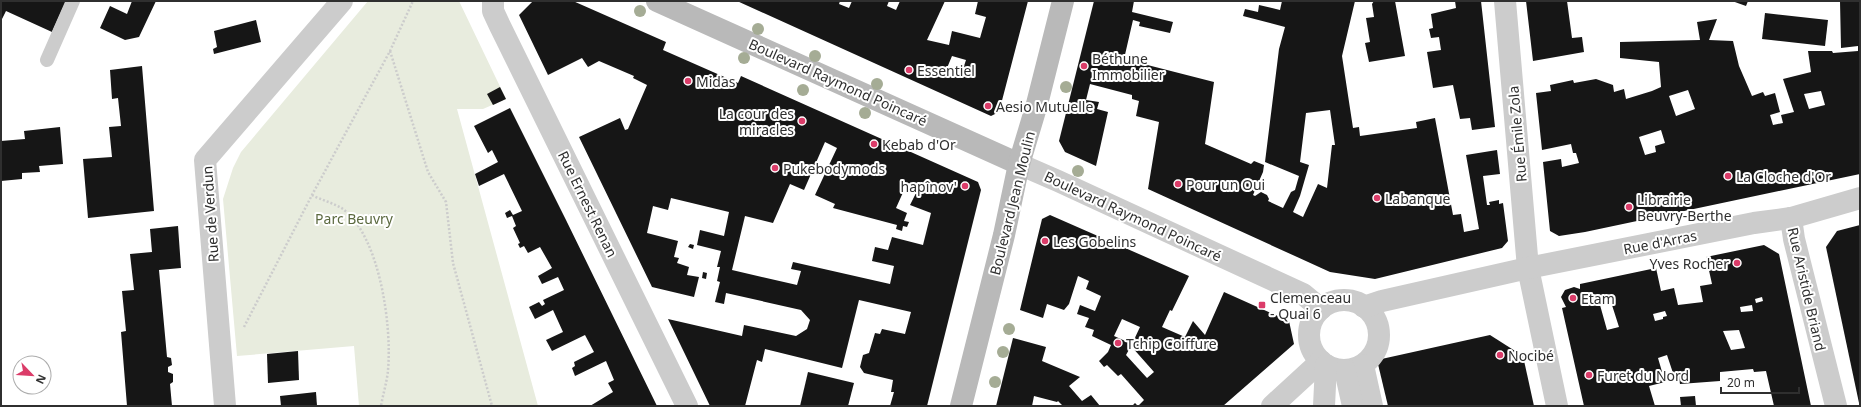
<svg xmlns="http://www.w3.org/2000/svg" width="1861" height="407" viewBox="0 0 1861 407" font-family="'Noto Sans',sans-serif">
<rect width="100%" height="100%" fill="#fff"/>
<polygon fill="#e8ecde" points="368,1 459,1 506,99 483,109 457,109 538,406 359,406 354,346 237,356 223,199 233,168 241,152"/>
<g fill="#161616" fill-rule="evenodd">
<polygon points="1,1 66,1 52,32 6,11 1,21"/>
<polygon points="132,1 156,1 139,37 125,40 100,28 110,6 127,14"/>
<path d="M533,1H573L666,42L663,50L738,83L741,76L978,182L981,190L927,406H890L894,392H891L893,380L864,373L860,367L863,355L869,353L875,333L880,334L882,329L905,334L911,312L859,300L842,368L765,349L762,362L757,360L745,406H710L668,319L742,336L744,325L796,336L807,329L810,320L801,310L726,293L724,304L715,302L720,282L717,281L720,267H717L721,251L697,245L700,230L724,236L729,212L671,198L668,210L653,206L647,233L678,241L674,257L679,258L677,263L689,267L687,275L699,277L694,297L652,287L579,137L620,118L625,130L628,129L647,85L633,78L634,76L599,61L588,67L582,58L548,75L519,15ZM825,142L837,148L815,195L835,204L833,208L897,225L896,229L902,231L903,226L907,227L909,222L904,221L907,213L896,208L905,188L916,193L910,205L931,213L923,245L892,237L888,250L875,247L872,261L894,266L890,284L793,262L791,269L801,271L797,285L732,270L745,216L773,223L790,184L804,190Z"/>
<path d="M737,1H840L839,4L849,8L852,1H889L887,6L896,10L900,1H945L927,40L949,45L952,31L980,38L986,17L975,14L978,1H1028L999,112L991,116ZM952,56L966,60L962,72L947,68Z"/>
<path d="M1094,1H1134L1132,12L1173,22L1170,33L1139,26L1140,22L1133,20L1124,59L1214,82L1205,144L1251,164L1254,161L1264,165L1263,172L1253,195L1255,196L1261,192L1267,195L1269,199L1268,201L1283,208L1291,192L1295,190L1299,176L1265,162L1279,49L1285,27L1243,16L1245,9L1258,12L1259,5L1280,10L1282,1H1355L1342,56L1353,128L1359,127L1360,136L1417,128L1416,122L1435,118L1453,215L1461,214L1464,232L1479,229L1466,155L1497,150L1500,174L1483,176L1487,205H1490L1489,202L1499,200V204L1503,203L1508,241L1502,248L1375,279L1330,272L1148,189L1159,122L1136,116L1139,101L1132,99V95L1090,84L1086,100L1099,102L1097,109L1108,112L1096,166L1065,152L1059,141ZM1330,110L1335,145H1332L1327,188L1318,184L1303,217L1293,212L1300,196L1309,165L1300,162L1306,113Z"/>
<polygon points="1374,1 1395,1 1405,56 1369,62 1365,43 1370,42 1366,18 1374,17 1372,4"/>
<polygon points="1455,1 1481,1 1495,127 1472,130 1470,118 1460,119 1453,85 1433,88 1427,52 1441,50 1439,37 1431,38 1429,29 1433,28 1431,14 1456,8"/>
<polygon points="1526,1 1567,1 1572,38 1582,37 1584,52 1533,61"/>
<polygon points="1732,1 1748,1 1746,6"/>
<path d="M1840,1H1860V174L1585,232L1559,236L1550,231L1543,162L1561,159L1562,167L1579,163L1576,153H1573L1571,144L1542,150L1536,93L1551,91L1550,85L1573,80L1574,83L1596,79L1613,85L1614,92L1624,89L1626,99L1652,91L1661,87L1659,62L1620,58V42L1700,40L1697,22L1717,19L1709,40L1733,41L1739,66L1752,96L1763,92L1765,96L1775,93L1780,112L1770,115L1773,125L1783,123L1781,115L1794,112L1783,79L1811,72L1808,51H1832L1833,53L1858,51V46L1841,48ZM1688,90L1695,109L1676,116L1669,96ZM1821,91L1825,105L1809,109L1804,94ZM1661,130L1665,143L1655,146L1656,152L1645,155L1639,137Z"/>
<polygon points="1765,13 1828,20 1825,46 1762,39"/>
<polygon points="256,20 261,42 214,54 213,49 217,47 214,31"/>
<polygon points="142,66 154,211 88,218 83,159 112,157 109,127 121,126 118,98 112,99 110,70"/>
<polygon points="500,87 506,99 493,105 487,94"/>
<polygon points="510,108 566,220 657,406 590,406 613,392 608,383 614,380 606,361 575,376 572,368 575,366 574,362 594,352 585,335 552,351 546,340 563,332 553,310 535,319 529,307 539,302 542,306 545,304 543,300 564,290 558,277 542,284 538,276 552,268 540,247 528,253 524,246 520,248 518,244 520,243 513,228 516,226 512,216 507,218 505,213 510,210 513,215 522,211 504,174 479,186 475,174 498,162 492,150 488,153 474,126"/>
<polygon points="60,127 63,164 39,166 40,172 22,173 22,179 1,181 1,141 25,139 24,131"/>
<path d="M1050,215L1189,276L1172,311L1170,310L1162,327L1185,337L1193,321L1205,335L1224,292L1289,321L1294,344L1223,406H1132L1135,403L1138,406L1144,400L1121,374L1118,376L1107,365L1104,367L1099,361L1108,352L1111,345L1092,336L1094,330L1085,327L1089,318L1077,314L1080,305L1095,311L1101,296L1086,289L1089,281L1078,276L1069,304L1064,310L1047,304L1043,318L1020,310L1042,219ZM1122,319L1140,327L1132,344L1114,336ZM1131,346L1154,372L1147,378L1126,355Z"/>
<polygon points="1860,225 1860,403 1859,403 1826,247 1837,231"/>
<polygon points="178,226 181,268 159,270 167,357 171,358 172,365 168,367 168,372 173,374 173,382 170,384 172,406 127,406 121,332 126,331 122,291 134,290 130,254 152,252 150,229"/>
<polygon points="690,244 694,245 693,249 688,247"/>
<path d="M1764,245L1779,254L1811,406H1774L1766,371L1754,372L1753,369L1720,372V381L1680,384L1679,378L1675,379L1667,355L1658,358L1665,382L1649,386L1655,406H1584L1562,308L1566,307L1561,297L1565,290L1574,287L1580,289V284L1656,268L1661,291L1674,288L1678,305L1703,302L1700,286L1712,284L1706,257ZM1762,297L1763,301L1756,303L1755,299ZM1611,302L1619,327L1607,330L1600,305ZM1752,305L1753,311L1741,312L1740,307ZM1665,311L1667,316L1663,317V319L1655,321L1653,314ZM1739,330L1745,348L1731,350L1723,331Z"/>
<polygon points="703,272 707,273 706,279 702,278"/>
<polygon points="1490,335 1523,356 1534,406 1388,406 1377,360"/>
<polygon points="1013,338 1046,347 1042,361 1080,377 1069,386 1082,401 1091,395 1100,406 1063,406 1058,401 1057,402 1034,396 1032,406 996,406"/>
<polygon points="298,351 299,380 268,383 267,354"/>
<polygon points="808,372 854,383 848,406 800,406"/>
<polygon points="316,392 317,406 281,406 280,396"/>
<polygon points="1695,396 1696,406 1681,406 1680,397"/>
</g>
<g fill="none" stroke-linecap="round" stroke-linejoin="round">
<g stroke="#ccc" stroke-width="2.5" stroke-dasharray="2 2" stroke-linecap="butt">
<polyline points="390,51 428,172 446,202 453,263 492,406"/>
<path d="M312,195C321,200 334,203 343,209C380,237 392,326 388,370C387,382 383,394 381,406"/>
<polyline points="244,327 312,195 390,51 413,1"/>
</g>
<polyline stroke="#ccc" stroke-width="14" points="47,60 73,1"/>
<g stroke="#ccc" stroke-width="22">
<polyline points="493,1 493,11 500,26 687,406"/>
<polyline points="1505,1 1528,268 1557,406"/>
<polyline points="1019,164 1058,181 1303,294 1321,309"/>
<polyline points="1791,218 1794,239 1836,406"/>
<circle cx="1344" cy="335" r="35"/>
<polyline points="1364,307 1382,301 1528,268 1754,223 1791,218 1860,198"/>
<polyline points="1363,365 1372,406"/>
<polyline points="1345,370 1353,406"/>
<polyline points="225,406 205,160 342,1"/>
<polyline points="1272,406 1321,361"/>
<polyline points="1324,406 1326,365"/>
</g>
<g stroke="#b9b9b9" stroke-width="22">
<polyline points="657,1 1019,164"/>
<polyline points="961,406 1004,235 1019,164 1037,104 1063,1"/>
</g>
</g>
<g fill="#a5ac95">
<circle cx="640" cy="11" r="6"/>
<circle cx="758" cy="29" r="6"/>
<circle cx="815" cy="56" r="6"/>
<circle cx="744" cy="58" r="6"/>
<circle cx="877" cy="84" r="6"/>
<circle cx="1066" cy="87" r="6"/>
<circle cx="803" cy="90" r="6"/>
<circle cx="865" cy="113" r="6"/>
<circle cx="1078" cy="171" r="6"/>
<circle cx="1009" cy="329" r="6"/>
<circle cx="1003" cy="352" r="6"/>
<circle cx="995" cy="382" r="6"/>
</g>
<g fill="#db3c69" stroke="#fff" stroke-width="1.5">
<circle cx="1084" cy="66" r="4"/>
<circle cx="909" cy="70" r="4"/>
<circle cx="688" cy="81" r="4"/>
<circle cx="988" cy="106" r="4"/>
<circle cx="802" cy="121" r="4"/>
<circle cx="874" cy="144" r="4"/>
<circle cx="775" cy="168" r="4"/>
<circle cx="1728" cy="176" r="4"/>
<circle cx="1178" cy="184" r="4"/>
<circle cx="965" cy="186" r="4"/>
<circle cx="1377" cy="198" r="4"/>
<circle cx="1629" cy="207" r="4"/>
<circle cx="1045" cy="241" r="4"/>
<circle cx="1737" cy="263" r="4"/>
<circle cx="1573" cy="298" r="4"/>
<rect x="1258" y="301" width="8" height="8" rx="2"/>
<circle cx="1118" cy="343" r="4"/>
<circle cx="1500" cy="355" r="4"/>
<circle cx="1589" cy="375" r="4"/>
</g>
<g text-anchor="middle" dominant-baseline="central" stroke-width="4" stroke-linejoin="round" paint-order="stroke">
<g font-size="14" fill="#2f2f2f" stroke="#fff" text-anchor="start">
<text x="1092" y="58">Béthune<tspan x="1092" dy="16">Immobilier</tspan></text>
<text x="917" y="70">Essentiel</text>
<text x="696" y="81">Midas</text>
<text x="996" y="106">Aesio Mutuelle</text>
<text x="794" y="113" text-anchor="end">La cour des<tspan x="794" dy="16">miracles</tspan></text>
<text x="882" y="144">Kebab d'Or</text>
<text x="783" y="168">Pukebodymods</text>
<text x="1736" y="176">La Cloche d'Or</text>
<text x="1186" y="184">Pour un Oui</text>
<text x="957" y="186" text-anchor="end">hapînov'</text>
<text x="1385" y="198">Labanque</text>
<text x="1637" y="199">Librairie<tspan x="1637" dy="16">Beuvry-Berthe</tspan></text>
<text x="1053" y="241">Les Gobelins</text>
<text x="1729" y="263" text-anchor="end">Yves Rocher</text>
<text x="1270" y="297">Clemenceau<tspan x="1270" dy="16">- Quai 6</tspan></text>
<text x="1581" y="298">Etam</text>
<text x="1126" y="343">Tchip Coiffure</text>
<text x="1508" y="355">Nocibé</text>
<text x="1597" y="375">Furet du Nord</text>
</g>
<g font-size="14" fill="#2f2f2f" stroke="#fff">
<text transform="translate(838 82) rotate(24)">Boulevard Raymond Poincaré</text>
<text transform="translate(1517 134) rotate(-95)">Rue Émile Zola</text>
<text transform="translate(1012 203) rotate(-76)">Boulevard Jean Moulin</text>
<text transform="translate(588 204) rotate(64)">Rue Ernest Renan</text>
<text transform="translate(210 214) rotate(-94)">Rue de Verdun</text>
<text transform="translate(1133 216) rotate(25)">Boulevard Raymond Poincaré</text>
<text transform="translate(1660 242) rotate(-11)">Rue d'Arras</text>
<text transform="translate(1807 289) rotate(77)">Rue Aristide Briand</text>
</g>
<g font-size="14" fill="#5b693f" stroke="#fff">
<text x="354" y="218">Parc Beuvry</text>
</g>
</g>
<rect width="1861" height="407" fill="none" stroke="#2f2f2f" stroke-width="4"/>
<g transform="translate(32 375) rotate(115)"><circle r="19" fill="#ffffff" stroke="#acacac"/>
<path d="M0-3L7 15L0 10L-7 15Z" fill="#db3c69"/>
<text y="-6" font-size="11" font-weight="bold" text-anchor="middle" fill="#2f2f2f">N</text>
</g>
<path d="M1721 387v6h78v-6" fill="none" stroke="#2f2f2f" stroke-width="2"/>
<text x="1727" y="387" font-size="12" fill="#2f2f2f" stroke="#ffffff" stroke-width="3" paint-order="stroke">20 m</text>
</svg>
